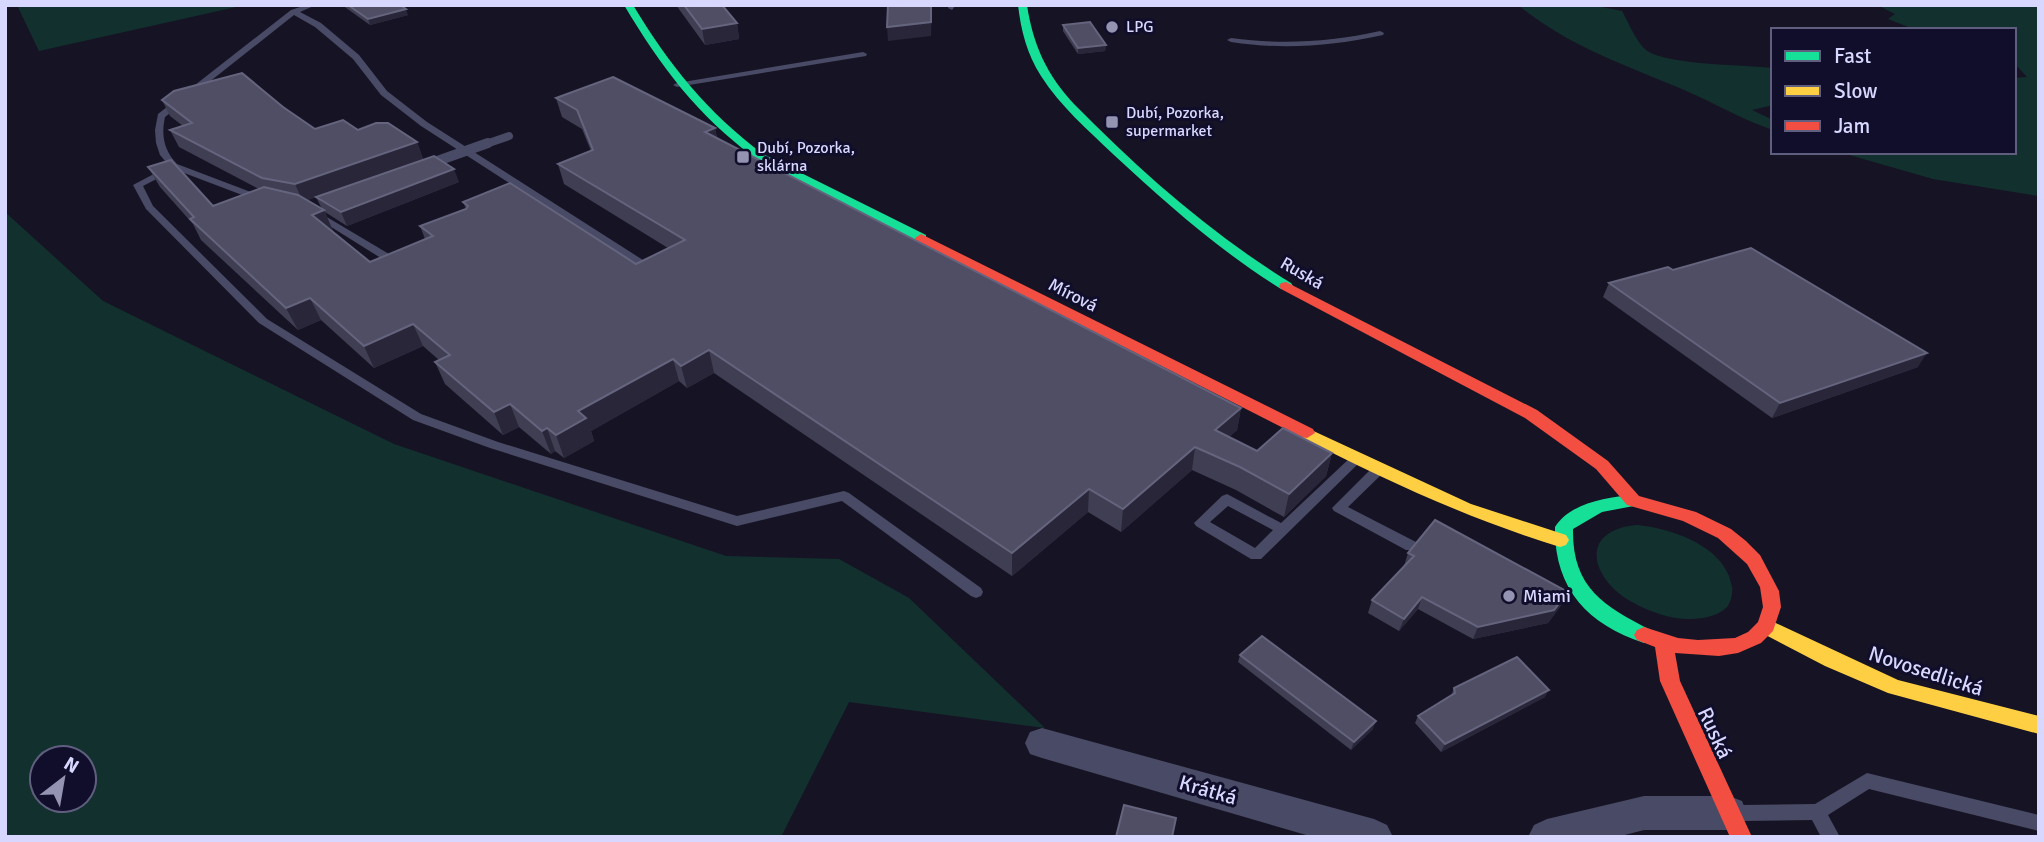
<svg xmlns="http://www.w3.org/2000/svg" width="2044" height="842" viewBox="0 0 2044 842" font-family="Signika,sans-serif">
<rect width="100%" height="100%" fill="#161424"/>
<g fill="#12312e" fill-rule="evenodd">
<polygon points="17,5 235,5 236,7 39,51"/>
<path d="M1518,5H1591L1622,11C1629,23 1637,45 1649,52C1671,65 1745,65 1773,68V105L1752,110L1773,120V130C1747,121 1729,111 1704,99C1638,68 1577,53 1518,5Z"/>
<polygon points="1877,5 2039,5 2039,196 1933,179 1839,152 2014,152 2014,78 2027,77 2014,63 2014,30 1916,30 1888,19 1895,14"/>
<path d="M5,212L103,301L394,444L726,556L839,559L909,598L1045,728L849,702L781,837H5ZM84,758V800H42V758Z"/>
<path d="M1636,525C1671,528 1726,546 1732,587C1733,593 1731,602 1727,607C1718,616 1705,618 1693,619C1672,620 1650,612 1632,602C1592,580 1577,531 1636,525Z"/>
</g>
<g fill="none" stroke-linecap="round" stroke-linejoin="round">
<g fill="#494a65" fill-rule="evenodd">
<path d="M306,5H316L300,12L321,23L359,55L387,91L427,122L657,269V273H649L421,126L381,95L353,59L315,27L294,15L165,117C161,136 164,150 177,164L264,197V201H258L171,168L160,155L156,143L155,130L158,114L291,10Z"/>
<polygon points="949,5 956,5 952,10 948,8"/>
<path d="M1380,31L1384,33L1383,35C1332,46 1283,50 1231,42L1227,40L1231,38C1282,45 1330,42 1380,31Z"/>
<polygon points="863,52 867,54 866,56 677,87 673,85 677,83"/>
<polygon points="167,167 172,170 170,172 143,186 153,206 267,319 421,414 498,442 737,516 844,491 849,493 981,588 983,592 981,596 976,598 971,596 842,501 737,526 490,448 413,420 259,323 146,209 133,185"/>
<polygon points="315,210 389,254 399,251 404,254 392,260 384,260 312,215 312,211"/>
<path d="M1356,455L1360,456L1362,459L1360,462L1261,559H1251L1196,526L1194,523L1222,496L1227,494L1281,523L1352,456ZM1228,506L1273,530L1255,548L1210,522Z"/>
<polygon points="1378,466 1383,467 1384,470 1383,473 1348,507 1416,542 1418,546 1416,550 1406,550 1334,511 1332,508 1373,467"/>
<polygon points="1867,773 2039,815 2039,831 1869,789 1828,815 1840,837 1821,837 1812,820 1742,821 1736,819 1733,813 1736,807 1742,805 1815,804"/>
</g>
<g fill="#494a65" fill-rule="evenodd">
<polygon points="1042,728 1374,819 1387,825 1393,837 1313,837 1042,758 1030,754 1025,743 1030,732"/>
<polygon points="1644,796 1729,796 1742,801 1747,813 1742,825 1729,830 1644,830 1617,837 1528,837 1534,825 1547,819"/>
</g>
<g fill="#16e098" fill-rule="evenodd">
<path d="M624,5H633C670,66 706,111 763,154L926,235V241H916L755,158C697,115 661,67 624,5Z"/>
<path d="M1018,5H1027C1033,45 1047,75 1074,104C1140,171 1211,234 1291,283L1293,286L1291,289H1281C1220,251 1167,204 1114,155C1088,130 1060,106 1041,76C1027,54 1021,31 1018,5Z"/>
<path d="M1633,495L1639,497L1642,501L1639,505L1602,512L1573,529C1572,587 1603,606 1651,630L1654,635L1651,640L1644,643C1587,624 1554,588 1555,527C1570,503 1607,497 1633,495Z"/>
</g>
<g fill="#ffcf43" fill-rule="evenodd">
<path d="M1307,428L1471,504L1566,535L1569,540L1566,545L1560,547C1469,519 1385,480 1301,437L1299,433L1301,429Z"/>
<polygon points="1767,619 1898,680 2039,716 2039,734 1888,693 1825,666 1760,632 1757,627 1760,622"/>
</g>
<g fill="#f24e42" fill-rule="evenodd">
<polygon points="921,234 1313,429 1315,433 1307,438 1301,437 916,241 915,238"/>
<polygon points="1286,282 1537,410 1608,461 1639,496 1696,512 1731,529 1746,541 1760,555 1779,591 1781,607 1773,631 1761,643 1738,653 1719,656 1675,653 1680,681 1752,837 1730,837 1660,681 1655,647 1637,640 1634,635 1637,630 1644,627 1678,638 1698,640 1735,638 1748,632 1758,622 1763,607 1760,587 1747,564 1718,538 1683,521 1627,505 1596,469 1525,418 1281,289 1279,286 1281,283"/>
</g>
<polyline stroke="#494a65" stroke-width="8" points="483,145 509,136"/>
<polyline stroke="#494a65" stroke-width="10" points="426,165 488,143"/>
</g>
<g fill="#3f3e53" fill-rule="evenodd">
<polygon points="342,5 400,5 408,15 370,25"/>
<polygon points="676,5 722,5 737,23 739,39 705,45"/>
<polygon points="1063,25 1106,45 1105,51 1078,54 1063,31"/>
<path d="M556,98L715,128L717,138L1241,408L1237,430L1229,437L1257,451L1332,453L1326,476L1284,517L1236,490L1192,470L1121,532L1088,512L1012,576L714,373L687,388L679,381L591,431L594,441L564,458L555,451L551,454L519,427L503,435L445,384L435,362L439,360L423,346L374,368L321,320L298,330L201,240L193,224L160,187L148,167L213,206L259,189L179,147L170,130L183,126L170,116L162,100L283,107L315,129L358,130L417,142L423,159L330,192L459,182L347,226L325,212L333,231L370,262L425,239L420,226L466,209L463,202L636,264L668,248L564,184L558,164L591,151L582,129L562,117ZM316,197L322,209L307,200Z"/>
<polygon points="1673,270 1918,367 1772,418 1603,297 1609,283"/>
<polygon points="1408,553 1568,592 1562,604 1548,623 1473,639 1418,609 1399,631 1368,613 1372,600 1404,566"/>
<polygon points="1240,655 1373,729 1351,750 1238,662"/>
<polygon points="1454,688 1545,697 1441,752 1415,723 1418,716 1451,696"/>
</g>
<g fill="#282638">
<polygon points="932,5 931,36 888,41 887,27"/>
<polygon points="406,9 408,15 370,25 368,19"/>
<polygon points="737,23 739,39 705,45 702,29"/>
<polygon points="1106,45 1105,51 1078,54 1078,48"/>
<polygon points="715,128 719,148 705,132"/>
<polygon points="417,142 423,159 303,202 295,184"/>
<polygon points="454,169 459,182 347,226 341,212"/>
<polygon points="324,210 333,231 322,236 312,215"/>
<polygon points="310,298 321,320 298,330 286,308"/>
<polygon points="413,324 423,346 374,368 364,346"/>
<polygon points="709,350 714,373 687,388 681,366"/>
<polygon points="1927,353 1918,367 1772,418 1780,403"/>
<polygon points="673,359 679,381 591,431 594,441 564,458 556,435 578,411"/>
<polygon points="510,404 519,427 503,435 494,412"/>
<polygon points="1241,408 1237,430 1212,452 1215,430"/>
<polygon points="547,428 555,451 551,454 542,431"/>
<polygon points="1195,447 1192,470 1121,532 1123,509"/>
<polygon points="1332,453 1326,476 1284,517 1289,494"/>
<polygon points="1089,489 1088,512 1012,576 1012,553"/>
<polygon points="1568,592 1562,604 1548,623 1473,639 1478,627"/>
<polygon points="1422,597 1418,609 1399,631 1404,619"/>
<polygon points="1549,690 1545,697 1441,752 1445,744"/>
<polygon points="1376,721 1373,729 1351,750 1354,742"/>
</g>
<g fill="#504e65" stroke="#65647e" stroke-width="2">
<polygon points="348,5 400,5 406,9 368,19"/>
<polygon points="684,5 722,5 737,23 702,29"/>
<polygon points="888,5 931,5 931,22 887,27"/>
<polygon points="1090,22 1106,45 1078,48 1063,25"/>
<polygon points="242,73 283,107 315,129 343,120 358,130 376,123 388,123 417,142 295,184 262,178 170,130 192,123 162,100 174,91"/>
<polygon points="613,77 715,128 705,132 1241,408 1215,430 1257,451 1283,428 1332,453 1289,494 1240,467 1195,447 1123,509 1089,489 1012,553 709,350 681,366 673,359 578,411 586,418 556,435 547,428 542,431 510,404 494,412 435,362 450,355 413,324 364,346 310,298 286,308 190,219 194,217 148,167 171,160 213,206 264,187 298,195 324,210 312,215 370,262 433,236 420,226 466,209 468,206 463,202 510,183 636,264 685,240 558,164 593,150 577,110 556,98"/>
<polygon points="434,156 454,169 341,212 316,197"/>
<polygon points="1751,248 1927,353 1780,403 1609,283 1668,267 1673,270"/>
<polygon points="1435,520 1568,592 1554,610 1478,627 1422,597 1404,619 1372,600 1414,556 1408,553"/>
<polygon points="1262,636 1376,721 1354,742 1240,655"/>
<polygon points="1517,657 1549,690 1445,744 1418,716 1455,693 1454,688"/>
<polygon points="1124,805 1176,818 1172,837 1116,837"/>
</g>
<g fill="#9493b2" stroke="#100e2a" stroke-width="2.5">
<circle cx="1112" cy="27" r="7"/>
<rect x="1105" y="115" width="14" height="14" rx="3.5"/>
<rect x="736" y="150" width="14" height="14" rx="3.5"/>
<circle cx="1509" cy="596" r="7"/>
</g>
<g text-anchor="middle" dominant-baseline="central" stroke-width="6" stroke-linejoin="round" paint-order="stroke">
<g font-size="16" fill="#d8d7ff" stroke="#100e2a" text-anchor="start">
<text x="1126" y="27">LPG</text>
<text x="1126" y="113">Dubí, Pozorka,<tspan x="1126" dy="18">supermarket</tspan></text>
<text x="757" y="148">Dubí, Pozorka,<tspan x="757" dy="18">sklárna</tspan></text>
</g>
<g font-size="18" fill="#d8d7ff" stroke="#100e2a">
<text transform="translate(1302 273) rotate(30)">Ruská</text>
<text transform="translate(1073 295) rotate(27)">Mírová</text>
</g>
<g font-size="18" fill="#d8d7ff" stroke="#100e2a" text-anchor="start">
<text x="1523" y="596">Miami</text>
</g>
<g font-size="21" fill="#d8d7ff" stroke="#100e2a">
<text transform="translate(1926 671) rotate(18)">Novosedlická</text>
<text transform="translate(1715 733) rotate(65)">Ruská</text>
<text transform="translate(1208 790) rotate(16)">Krátká</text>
</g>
</g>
<rect width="2044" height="842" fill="none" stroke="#d8d7ff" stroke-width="14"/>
<rect x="1771" y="28" width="245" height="126" fill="#100e2a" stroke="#605e7f" stroke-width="2"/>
<rect x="1785" y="51" width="35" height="10" fill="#16e098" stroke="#605e7f" stroke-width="2"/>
<text x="1834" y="63" font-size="21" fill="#d8d7ff">Fast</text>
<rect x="1785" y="86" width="35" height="10" fill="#ffcf43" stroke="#605e7f" stroke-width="2"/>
<text x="1834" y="98" font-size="21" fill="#d8d7ff">Slow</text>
<rect x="1785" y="121" width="35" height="10" fill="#f24e42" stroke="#605e7f" stroke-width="2"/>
<text x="1834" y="133" font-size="21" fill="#d8d7ff">Jam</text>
<g transform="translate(63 779) rotate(31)"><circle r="33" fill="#100e2a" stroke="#605e7f" stroke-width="2"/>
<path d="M0-5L12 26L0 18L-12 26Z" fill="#9493b2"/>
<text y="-10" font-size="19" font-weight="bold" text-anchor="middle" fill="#d8d7ff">N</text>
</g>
</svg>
